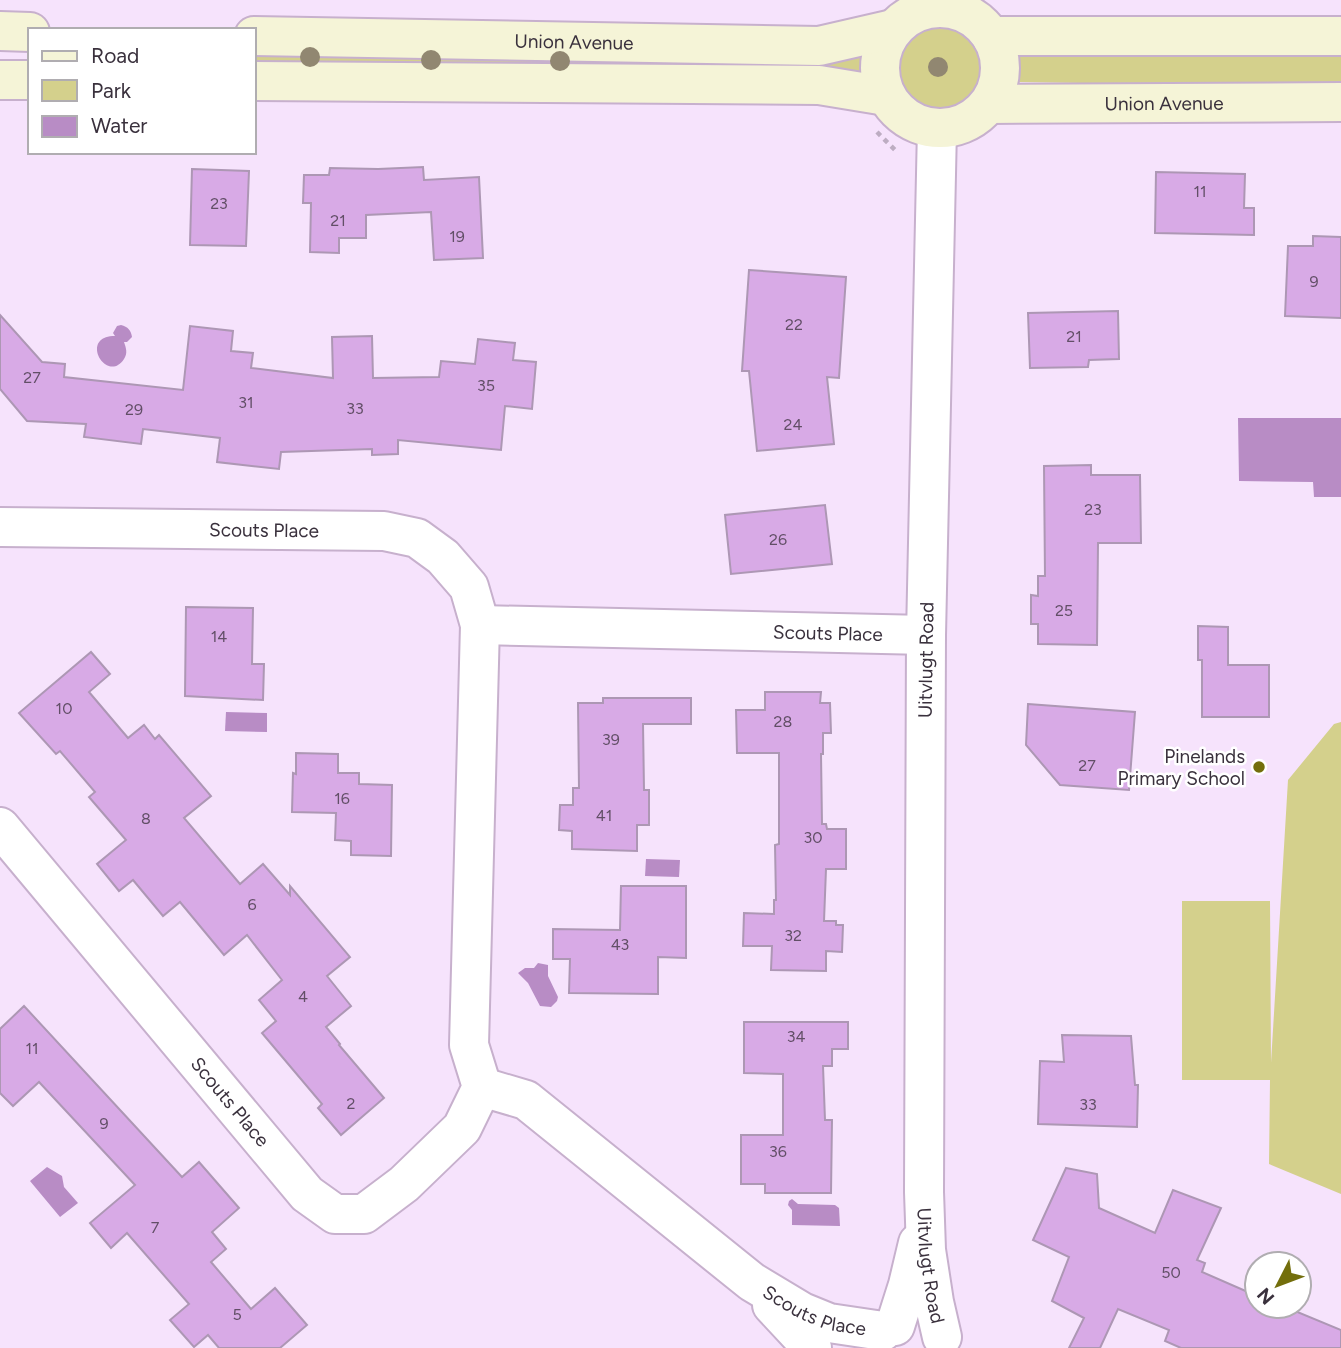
<svg xmlns="http://www.w3.org/2000/svg" width="1341" height="1348" viewBox="0 0 1341 1348" font-family="Figtree,sans-serif">
<rect width="100%" height="100%" fill="#f6e3fc"/>
<g fill="#d4d08c">
<circle cx="939" cy="68" r="42"/>
<polygon points="254,49 875,51 874,78 254,63"/>
<polygon points="1017,50 1341,54 1341,87 1017,82"/>
<polygon points="1341,722 1341,1194 1269,1164 1270,1080 1182,1080 1182,901 1270,901 1271,1063 1288,780 1334,724"/>
</g>
<g fill="#b88cc5">
<path d="M121,325C128,327 131,330 132,337L127,342H124C126,348 128,353 124,359C107,385 78,336 115,336L113,333L117,326Z"/>
<polygon points="1238,418 1341,418 1341,497 1314,497 1313,482 1239,481"/>
<polygon points="226,712 267,713 267,732 225,731"/>
<polygon points="646,859 680,860 679,877 645,876"/>
<polygon points="538,963 548,965 548,976 558,997 557,1001 551,1007 540,1006 528,983 518,973 525,968 534,968"/>
<polygon points="47,1167 62,1176 64,1187 78,1203 60,1217 30,1181"/>
<polygon points="792,1199 798,1204 835,1205 839,1208 840,1226 792,1225 792,1210 788,1205 789,1201"/>
</g>
<g fill="#d8aae6" stroke="#ad97b4" stroke-width="2">
<polygon points="423,167 424,180 479,177 483,258 434,260 431,212 366,215 366,238 339,238 339,253 310,252 311,203 303,203 304,175 329,175 330,168 378,169"/>
<polygon points="192,169 249,171 246,246 190,245"/>
<polygon points="1156,172 1245,174 1244,208 1254,208 1254,235 1155,233"/>
<polygon points="1313,236 1341,237 1341,318 1285,316 1288,246 1313,246"/>
<polygon points="749,270 846,277 839,378 827,377 834,444 757,451 749,371 742,371"/>
<polygon points="1118,311 1119,359 1089,360 1088,367 1030,368 1028,313"/>
<polygon points="0,315 42,362 65,364 64,377 183,390 190,326 233,331 231,351 253,353 251,368 333,378 332,337 372,336 373,378 439,377 441,361 475,364 478,339 515,343 513,360 536,362 532,409 505,406 501,450 398,440 398,454 372,455 372,449 281,452 279,469 217,462 220,438 143,429 141,444 84,437 86,424 27,421 0,389"/>
<polygon points="1091,465 1091,475 1140,475 1141,543 1098,543 1097,645 1038,644 1038,624 1031,624 1031,595 1038,596 1038,576 1045,576 1044,466"/>
<polygon points="825,505 832,564 731,574 725,515"/>
<polygon points="186,607 253,608 252,664 264,664 263,700 185,696"/>
<polygon points="1198,626 1228,627 1228,665 1269,665 1269,717 1202,717 1202,660 1198,660"/>
<polygon points="91,652 110,674 89,692 128,738 144,725 155,739 159,735 211,796 184,818 240,884 263,864 290,895 290,886 350,957 327,976 351,1006 326,1027 340,1044 339,1045 384,1098 341,1135 318,1108 322,1104 262,1033 276,1021 259,1000 282,980 247,935 224,955 180,902 163,916 133,880 119,891 97,864 126,840 89,797 95,792 60,751 56,754 19,713"/>
<polygon points="765,692 821,692 820,703 830,703 831,733 823,733 823,754 821,754 822,824 826,824 827,829 846,829 846,869 826,869 824,921 836,921 836,925 843,925 842,952 826,951 826,971 771,970 772,946 743,946 744,913 774,914 774,900 776,900 775,845 779,844 779,753 737,753 736,710 765,710"/>
<polygon points="603,698 691,698 691,724 643,724 644,790 649,790 649,825 637,825 637,851 572,849 572,831 559,830 560,805 573,805 573,788 579,788 578,703 603,703"/>
<polygon points="1028,704 1135,712 1129,790 1060,785 1026,745"/>
<polygon points="296,753 338,754 338,773 359,773 359,784 392,785 391,856 351,855 351,841 335,840 336,813 292,812 293,773 296,774"/>
<polygon points="621,886 686,886 686,958 658,957 658,994 569,993 570,959 553,959 553,929 620,930"/>
<polygon points="24,1006 182,1177 199,1162 239,1208 212,1232 226,1249 211,1262 251,1309 275,1288 307,1325 280,1348 219,1348 208,1335 194,1347 170,1320 189,1304 127,1233 111,1248 90,1223 135,1185 39,1082 13,1106 0,1093 0,1029"/>
<polygon points="744,1022 848,1022 848,1049 832,1049 832,1066 823,1066 825,1120 832,1120 831,1193 765,1193 765,1184 741,1184 741,1135 783,1135 783,1074 744,1073"/>
<polygon points="1062,1035 1131,1036 1135,1085 1138,1085 1137,1127 1038,1124 1040,1061 1064,1062"/>
<polygon points="1066,1168 1097,1174 1099,1208 1155,1233 1173,1190 1221,1208 1197,1260 1205,1263 1202,1272 1257,1296 1257,1306 1283,1306 1341,1330 1341,1348 1181,1348 1165,1341 1169,1330 1118,1309 1100,1348 1069,1348 1084,1318 1052,1301 1069,1257 1033,1240"/>
</g>
<g fill="none" stroke-linecap="round" stroke-linejoin="round">
<g stroke="#c7b0cd" stroke-width="42">
<g id="street">
<polyline points="943,0 944,7"/>
<path id="s1" d="M937,128L926,635L924,1192L926,1250L934,1302L942,1337"/>
<path id="s2" d="M0,527L384,531L417,538L443,557L469,587L480,625L469,1045L482,1087L462,1128L404,1184L364,1214H335L307,1194L0,827"/>
<path id="s3" d="M480,625L926,635"/>
<path id="s4" d="M482,1087L526,1100L752,1282L802,1312L829,1323L883,1331"/>
<polyline points="772,1305 812,1348"/>
<polyline points="895,1326 908,1285 918,1243"/>
</g>
</g>
<g stroke="#c7b0cd" stroke-width="42">
<g id="secondary">
<circle cx="940" cy="68" r="60"/>
<polyline points="0,31 30,32"/>
<path id="s5" d="M254,36L819,46L893,29"/>
<polyline points="991,36 1341,36"/>
<polyline points="0,80 30,80"/>
<polyline points="254,81 819,85 886,96"/>
<path id="s6" d="M989,104L1341,102"/>
</g>
</g>
<polyline stroke="#bdadc2" stroke-width="4.5" stroke-dasharray="5 5" stroke-linecap="butt" points="877,132 896,151"/>
<use href="#street" stroke="#fff" stroke-width="38"/>
<use href="#secondary" stroke="#f5f4d7" stroke-width="38"/>
</g>
<g fill="#918771">
<circle cx="310" cy="57" r="10"/>
<circle cx="431" cy="60" r="10"/>
<circle cx="560" cy="61" r="10"/>
<circle cx="938" cy="67" r="10"/>
</g>
<circle fill="#736e0c" stroke="#fff" stroke-width="2.5" cx="1259" cy="767" r="7"/>
<g text-anchor="middle" dominant-baseline="central" stroke-width="5" stroke-linejoin="round" paint-order="stroke">
<g font-size="16" fill="#624f67">
<text x="1200" y="191">11</text>
<text x="219" y="203">23</text>
<text x="338" y="220">21</text>
<text x="457" y="236">19</text>
<text x="1314" y="281">9</text>
<text x="794" y="324">22</text>
<text x="1074" y="336">21</text>
<text x="32" y="377">27</text>
<text x="486" y="385">35</text>
<text x="246" y="402">31</text>
<text x="355" y="408">33</text>
<text x="134" y="409">29</text>
<text x="793" y="424">24</text>
<text x="1093" y="509">23</text>
<text x="778" y="539">26</text>
<text x="1064" y="610">25</text>
<text x="219" y="636">14</text>
<text x="64" y="708">10</text>
<text x="783" y="721">28</text>
<text x="611" y="739">39</text>
<text x="1087" y="765">27</text>
<text x="342" y="798">16</text>
<text x="604" y="815">41</text>
<text x="146" y="818">8</text>
<text x="813" y="837">30</text>
<text x="252" y="904">6</text>
<text x="793" y="935">32</text>
<text x="620" y="944">43</text>
<text x="303" y="996">4</text>
<text x="796" y="1036">34</text>
<text x="32" y="1048">11</text>
<text x="351" y="1103">2</text>
<text x="1088" y="1104">33</text>
<text x="104" y="1123">9</text>
<text x="778" y="1151">36</text>
<text x="155" y="1227">7</text>
<text x="1171" y="1272">50</text>
<text x="237" y="1314">5</text>
</g>
<g font-size="19" fill="#3a313d" stroke="#fff">
<text stroke="none"><textPath href="#s5" startOffset="320">Union Avenue</textPath></text>
<text stroke="none"><textPath href="#s6" startOffset="175">Union Avenue</textPath></text>
<text stroke="none"><textPath href="#s2" startOffset="264">Scouts Place</textPath></text>
<text stroke="none"><textPath href="#s3" startOffset="348">Scouts Place</textPath></text>
<text transform="translate(926 660) rotate(-89)">Uitvlugt Road</text>
<text transform="translate(230 1102) rotate(50)">Scouts Place</text>
<text stroke="none"><textPath href="#s1" startOffset="1138">Uitvlugt Road</textPath></text>
<text stroke="none"><textPath href="#s4" startOffset="406">Scouts Place</textPath></text>
</g>
<g font-size="19" fill="#3a313d" stroke="#fff" text-anchor="end">
<text x="1245" y="756">Pinelands<tspan x="1245" dy="22">Primary School</tspan></text>
</g>
</g>
<rect x="28" y="28" width="228" height="126" fill="#ffffff" stroke="#b0adb1" stroke-width="2"/>
<rect x="42" y="51" width="35" height="10" fill="#f5f4d7" stroke="#b0adb1" stroke-width="2"/>
<text x="91" y="63" font-size="21" fill="#3a313d">Road</text>
<rect x="42" y="80" width="35" height="21" fill="#d4d08c" stroke="#b0adb1" stroke-width="2"/>
<text x="91" y="98" font-size="21" fill="#3a313d">Park</text>
<rect x="42" y="116" width="35" height="21" fill="#b88cc5" stroke="#b0adb1" stroke-width="2"/>
<text x="91" y="133" font-size="21" fill="#3a313d">Water</text>
<g transform="translate(1278 1285) rotate(228)"><circle r="33" fill="#ffffff" stroke="#b0adb1" stroke-width="2"/>
<path d="M0-5L12 26L0 18L-12 26Z" fill="#736e0c"/>
<text y="-10" font-size="19" font-weight="bold" text-anchor="middle" fill="#3a313d">N</text>
</g>
</svg>
